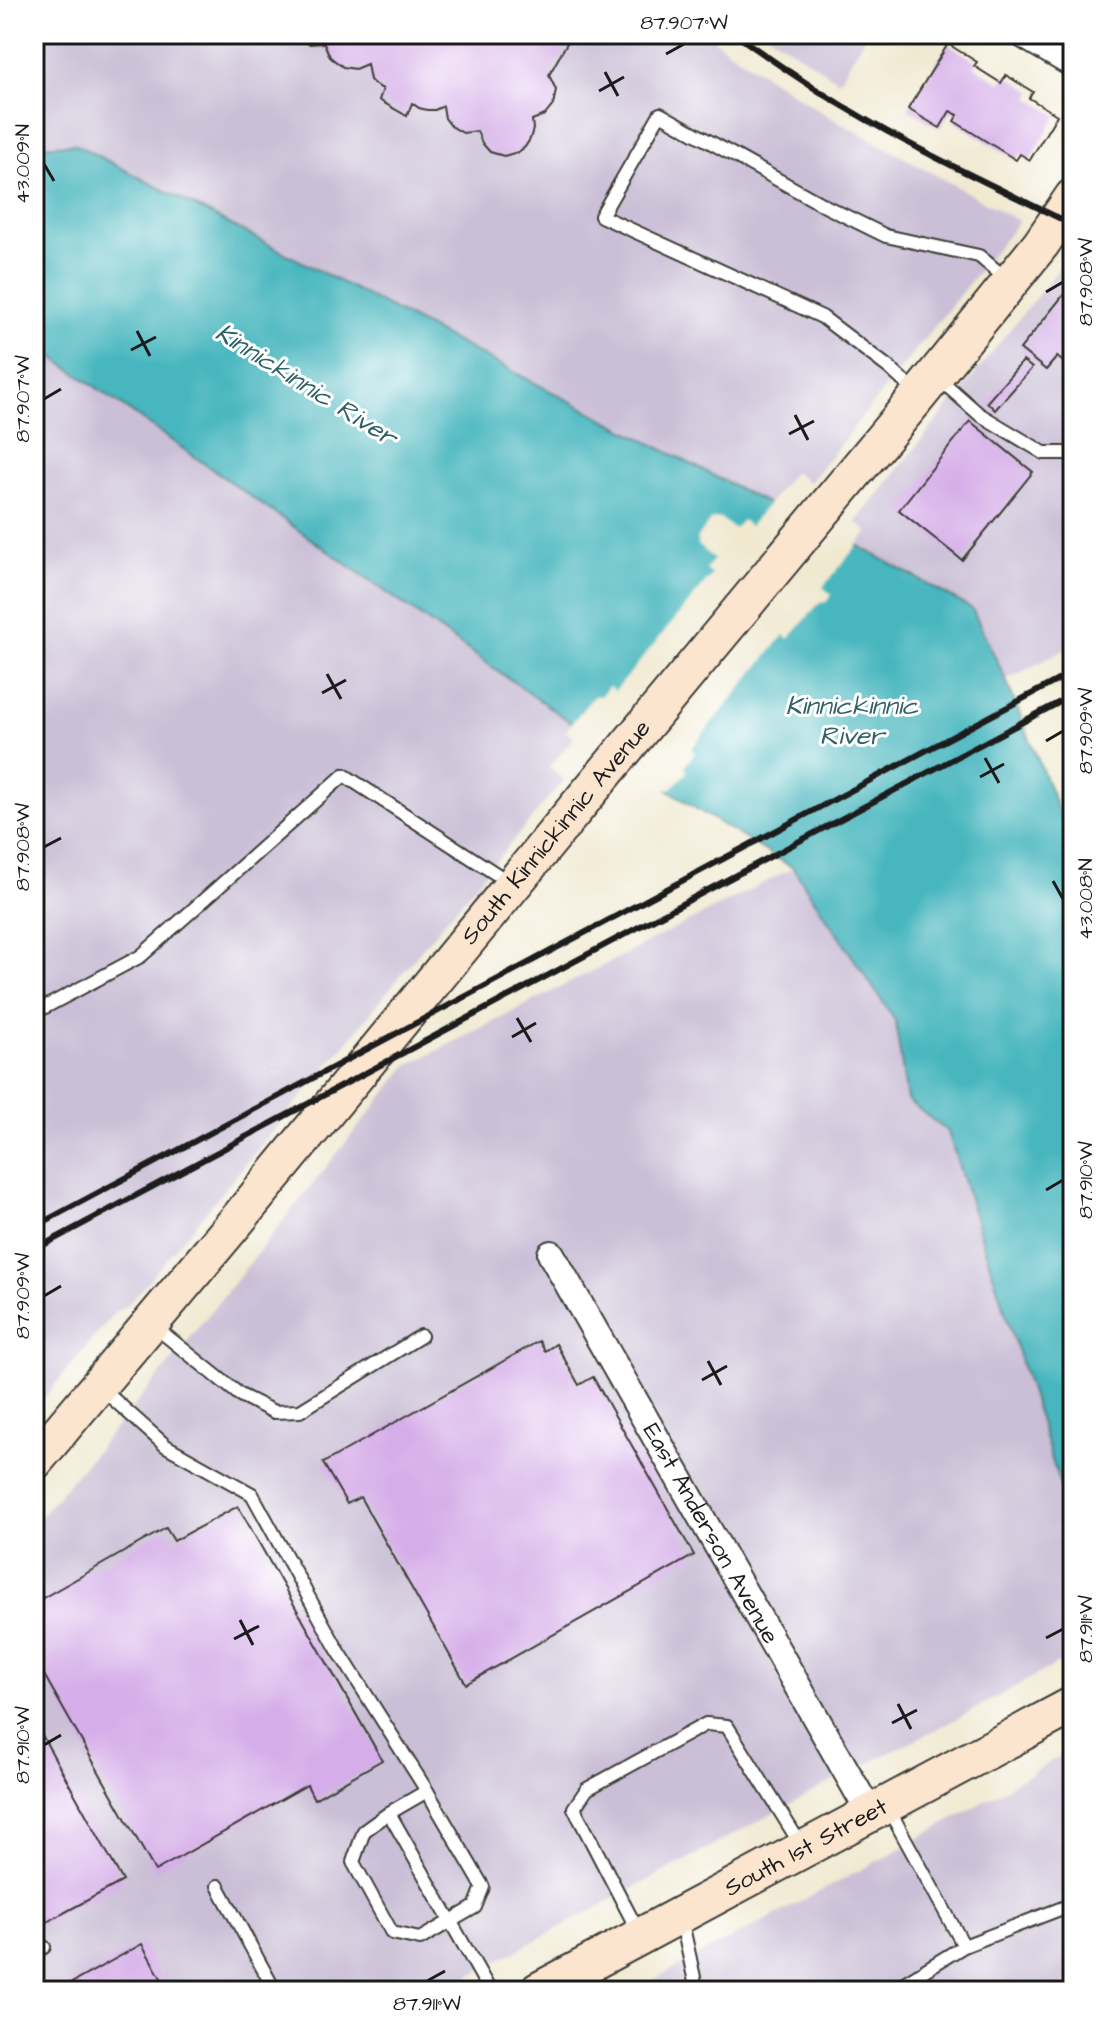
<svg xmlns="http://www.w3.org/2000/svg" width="1107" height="2025" viewBox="0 0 1107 2025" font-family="'Architects Daughter',sans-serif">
<rect width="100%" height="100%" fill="#fff"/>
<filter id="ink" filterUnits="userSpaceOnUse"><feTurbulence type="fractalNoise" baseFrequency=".0125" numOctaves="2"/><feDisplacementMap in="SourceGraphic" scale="16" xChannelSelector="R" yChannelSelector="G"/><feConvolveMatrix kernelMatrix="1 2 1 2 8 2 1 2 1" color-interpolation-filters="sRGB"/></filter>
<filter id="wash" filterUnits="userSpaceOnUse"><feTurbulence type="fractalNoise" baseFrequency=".006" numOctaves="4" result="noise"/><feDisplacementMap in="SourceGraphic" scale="32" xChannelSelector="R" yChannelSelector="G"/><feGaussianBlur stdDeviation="1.8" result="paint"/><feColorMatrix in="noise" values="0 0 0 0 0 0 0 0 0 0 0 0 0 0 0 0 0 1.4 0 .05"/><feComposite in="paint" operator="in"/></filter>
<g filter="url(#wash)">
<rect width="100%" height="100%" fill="#f0e9d0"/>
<g fill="#cabfd6">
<polygon points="34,34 708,34 729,51 823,113 1019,221 809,483 794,471 768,504 76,144 34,146"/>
<polygon points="768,34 866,34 839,81"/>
<polygon points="1073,251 1073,646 1006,680 972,609 857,545 868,532 856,522"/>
<polygon points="39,347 572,723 566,731 574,738 549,767 564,780 428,941 345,1045 128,1305 115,1312 34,1410 34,348"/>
<polygon points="793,868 895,1020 907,1100 948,1132 1073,1526 1073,1655 966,1714 826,1785 441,1991 34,1991 34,1524 165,1369 407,1066"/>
<polygon points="1073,1748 1073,1991 632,1991 887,1856 969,1810"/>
</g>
<polygon fill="#46b6be" stroke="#31696d" stroke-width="2" points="75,144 768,504 857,545 972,609 1006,680 1073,847 1073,1526 948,1132 907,1100 895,1020 793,868 698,810 617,755 39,347 34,348 34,146"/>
<polygon fill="#f0e9d0" points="770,501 860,542 823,587 832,595 826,602 819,603 789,639 784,635 691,749 695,753 685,765 687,772 672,788 664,790 664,792 569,726 594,696 600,696 609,686 615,691 712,575 706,569 714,559 698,545 697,538 712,519 720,518 734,529 742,520 749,526"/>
<g id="blocks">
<g fill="#d5ade8">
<polygon points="34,34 40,34 39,125 34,125"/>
<polygon points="294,34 572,34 549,75 556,90 553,105 545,115 532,120 533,129 530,139 525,147 518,152 504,156 490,152 482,143 477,131 463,133 451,126 445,118 443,106 435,110 427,110 419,108 412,103 407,116 379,100 383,89 375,85 370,80 367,64 355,69 343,67 330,57 324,43 310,44 302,41"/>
<polygon points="948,44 977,62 974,66 1001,83 1006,75 1033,92 1029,98 1057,115 1030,160 1020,154 1016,160 954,121 958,115 950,111 940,128 908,109"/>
<polygon points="1073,283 1073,356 1066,364 1057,357 1046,370 1020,349"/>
<polygon points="1023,361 1032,368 995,410 987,402"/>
<polygon points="970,421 1033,472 962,560 899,510"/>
<polygon points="539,1341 545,1351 556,1344 579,1385 593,1377 694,1555 466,1684 360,1497 347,1504 323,1463"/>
<polygon points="238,1506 382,1760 314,1799 307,1785 155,1871 34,1657 34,1603 166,1528 174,1541"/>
<polygon points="38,1728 123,1881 34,1929 34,1731"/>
<polygon points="142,1944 168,1991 74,1991 70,1984"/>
</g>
</g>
</g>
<g filter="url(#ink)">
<use href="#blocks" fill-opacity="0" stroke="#3c3b37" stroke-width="2"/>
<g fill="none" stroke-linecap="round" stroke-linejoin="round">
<g stroke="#3c3b37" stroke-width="16">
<g id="lane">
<polyline points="937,377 979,414 1044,453 1073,453"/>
<polyline points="917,393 888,367 822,317 601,216 660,114 825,206 886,236 979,256 1009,281"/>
<polyline points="34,1013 141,956 344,775 510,883"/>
<polyline points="154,1326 240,1395 274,1412 300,1411 421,1336"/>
<polyline points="102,1389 166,1446 252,1494 336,1647 427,1791"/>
<polygon points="427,1791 483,1887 475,1907 420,1939 392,1933 353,1862 364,1831 389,1813"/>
<polyline points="888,1808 964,1946"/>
<polyline points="389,1813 490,1991"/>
<polyline points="218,1886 275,1991"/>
<polyline points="681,1918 697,1991"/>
<polyline points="639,1933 574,1808 587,1789 706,1724 727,1726 801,1845"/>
<polyline points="34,1952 44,1947"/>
<polyline points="891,1991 964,1946 1073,1904"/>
</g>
</g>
<g stroke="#3c3b37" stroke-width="30">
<g id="street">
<polyline points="1022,34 1073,64"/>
<path id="s1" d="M551,1254L870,1813"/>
</g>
</g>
<g stroke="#3c3b37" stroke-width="40">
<g id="secondary">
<path id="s2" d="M34,1462L234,1224L585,797L919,395L1041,244L1073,197"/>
<path id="s3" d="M538,1991L1073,1705"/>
</g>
</g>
<use href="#lane" stroke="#fff" stroke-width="12"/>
<use href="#street" stroke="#fff" stroke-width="26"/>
<use href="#secondary" stroke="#fbe5cf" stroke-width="36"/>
<g stroke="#1c1c1c" stroke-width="6">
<path d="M735,34C770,59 806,84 843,106C917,151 996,187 1073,225"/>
<polyline points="34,1227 1073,672"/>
<polyline points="34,1250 1073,695"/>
</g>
</g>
</g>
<path fill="none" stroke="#1c1c1c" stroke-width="3" d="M666,54L684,44M605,72L618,96M599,91L624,77M44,164L54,181M1046,292L1063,282M137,331L150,356M131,350L156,337M44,399L61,389M795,415L808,440M789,434L814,421M327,674L341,699M322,693L346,680M1046,741L1063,731M985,758L999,783M980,777L1004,764M44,847L61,838M1053,881L1063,899M517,1018L531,1042M512,1037L536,1023M1046,1190L1063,1180M44,1296L61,1286M708,1361L721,1385M702,1380L727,1366M240,1620L253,1645M1046,1638L1063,1629M234,1639L259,1626M898,1704L911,1729M892,1723L917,1710M44,1745L61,1735M427,1981L445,1971"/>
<g text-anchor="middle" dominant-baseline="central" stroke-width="6" stroke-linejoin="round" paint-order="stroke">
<g font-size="24" fill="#1c1c1c" stroke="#fff">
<text stroke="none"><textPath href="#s2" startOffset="818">South Kinnickinnic Avenue</textPath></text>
<text stroke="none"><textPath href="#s1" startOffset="322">East Anderson Avenue</textPath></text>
<text stroke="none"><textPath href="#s3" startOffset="304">South 1st Street</textPath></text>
</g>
<g font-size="26" font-style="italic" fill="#2f6165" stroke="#fff">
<text transform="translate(306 385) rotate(32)">Kinnickinnic River</text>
<text x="852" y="706">Kinnickinnic<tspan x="852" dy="30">River</tspan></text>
</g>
</g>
<rect width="1107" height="2025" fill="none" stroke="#fff" stroke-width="88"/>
<rect x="44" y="44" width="1019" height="1937" fill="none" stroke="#1c1c1c" stroke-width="3"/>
<g font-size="20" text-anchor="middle" fill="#1c1c1c">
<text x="684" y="29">87.907°W</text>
<text transform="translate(22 164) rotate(-90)" y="7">43.009°N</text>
<text transform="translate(1085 282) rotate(-90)" y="7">87.908°W</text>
<text transform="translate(22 399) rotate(-90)" y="7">87.907°W</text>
<text transform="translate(1085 731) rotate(-90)" y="7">87.909°W</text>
<text transform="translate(22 847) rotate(-90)" y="7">87.908°W</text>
<text transform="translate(1085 899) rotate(-90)" y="7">43.008°N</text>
<text transform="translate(1085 1180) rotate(-90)" y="7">87.910°W</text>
<text transform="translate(22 1296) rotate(-90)" y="7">87.909°W</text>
<text transform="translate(1085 1629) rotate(-90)" y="7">87.911°W</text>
<text transform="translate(22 1745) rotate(-90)" y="7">87.910°W</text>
<text x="427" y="2010">87.911°W</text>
</g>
</svg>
